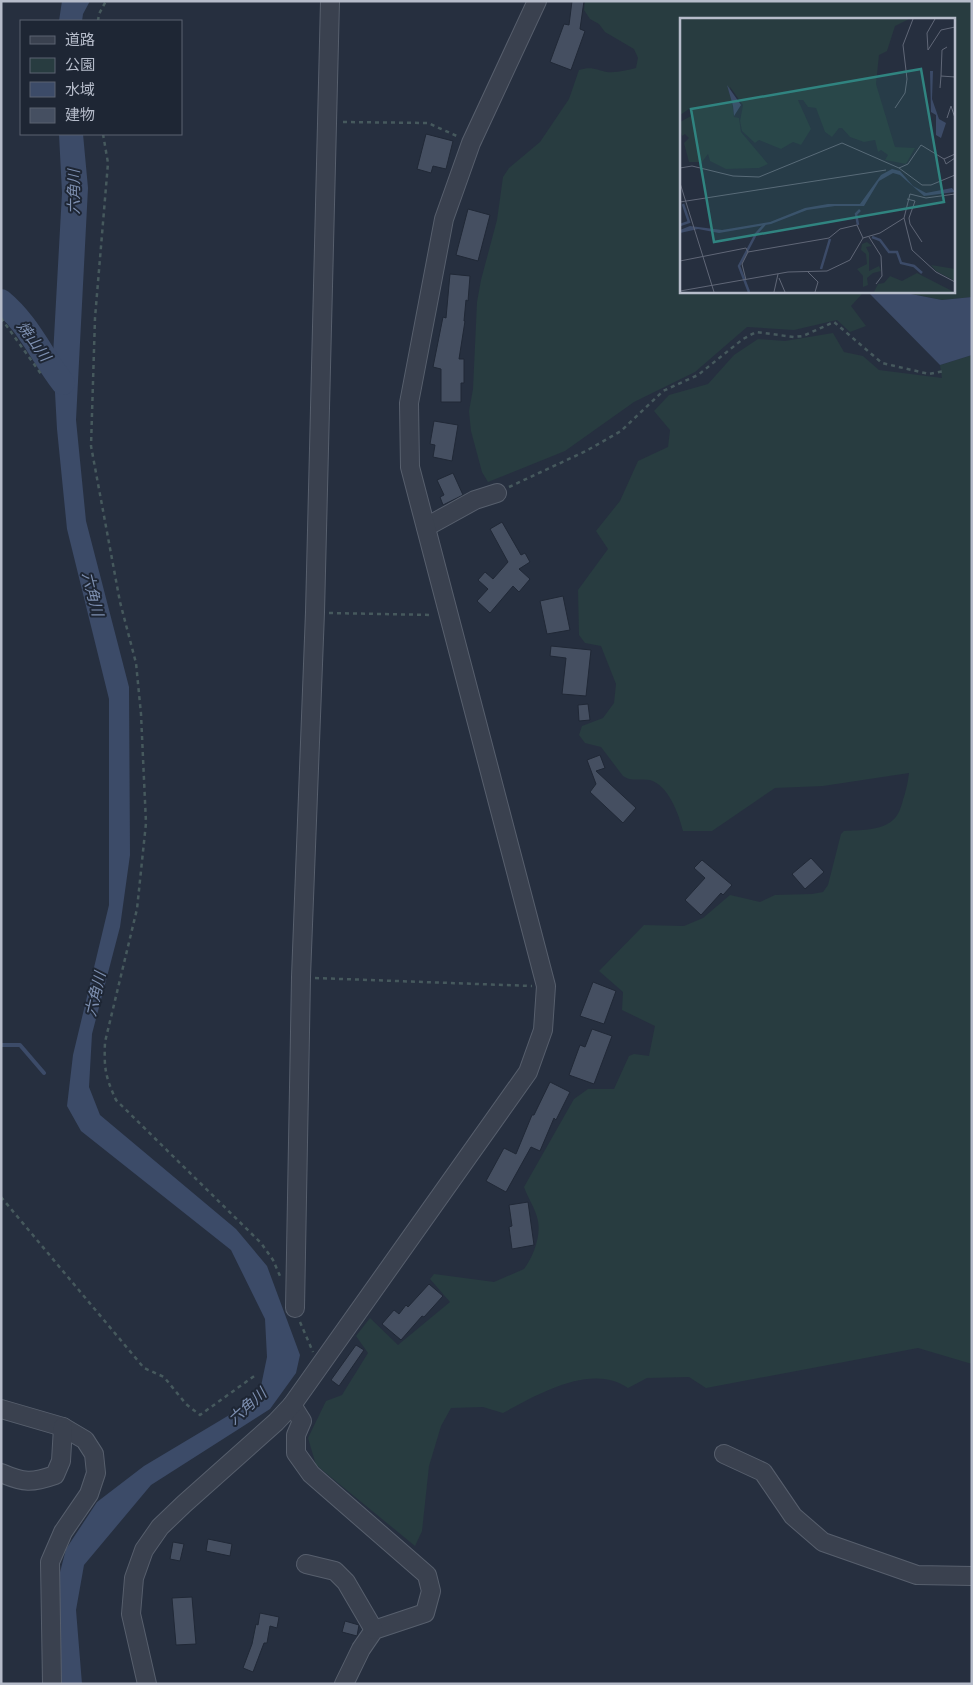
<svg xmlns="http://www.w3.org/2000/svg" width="973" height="1685" viewBox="0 0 973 1685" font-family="'Asap Condensed','Noto Sans JP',sans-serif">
<rect width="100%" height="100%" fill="#262f3f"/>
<g fill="#283c40" fill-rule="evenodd">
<path d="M585,1H972V297L942,300L911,294H862L851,306L866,326L850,332L837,320L794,330L747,327L695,372L634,402L565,451L488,482L482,472L471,431L469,411L473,389L477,302L481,280L497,220L503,177L509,168L540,142L569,99L579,70C592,66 596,70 607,72C617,73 627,70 636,68L638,58L634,49L605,32L599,24L590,19L584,10ZM682,19H954V291H682Z"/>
<path d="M833,333L844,352L863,356L879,370L942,378L940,365L972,355V1364L918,1348L706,1388L689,1377L647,1378L628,1388C592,1362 536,1395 503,1413L483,1407L451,1408L441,1426L429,1466L422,1531L415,1546L316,1465L308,1438L326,1401L342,1395L368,1353L356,1336L370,1318L398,1345L450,1302L430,1279L434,1274L494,1282L524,1269C533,1257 541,1237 538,1221C536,1210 528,1198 524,1187L574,1099L588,1089H614L629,1056L634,1054L649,1056L655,1026L622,1010L623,992L599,971L644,925L684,926L703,918L730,895L760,902L775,895L812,894L823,892L828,885L841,834L844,831C859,830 881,831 893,820C899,815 901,807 903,800C906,791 908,782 909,773L823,786L775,788L712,831H683C679,814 668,785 650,780C641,778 631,782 623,776L601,747L585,743L579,735L582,726L603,718L614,703L616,684L601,646L585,643L579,635L578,590L608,549L596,531L620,501L638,461L668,447L670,430L654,411L669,395L708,384L734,355L758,339L785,341Z"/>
</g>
<g fill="#3c4b68">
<polygon points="62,1 90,1 83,14 82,21 59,21"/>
<polygon points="59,134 83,134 88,188 76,420 86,521 129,687 130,855 120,927 92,1034 89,1087 100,1115 236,1229 267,1266 300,1355 296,1373 270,1409 151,1485 84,1565 76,1610 82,1684 60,1684 61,1650 58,1580 66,1549 97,1502 144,1466 241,1408 261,1386 267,1357 265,1319 231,1250 81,1131 67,1106 73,1055 109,905 109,699 67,529 57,429 53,356 62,193"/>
<polygon points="870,294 911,294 942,300 972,297 972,355 940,365"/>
</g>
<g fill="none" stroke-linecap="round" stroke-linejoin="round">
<polyline stroke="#3c4b68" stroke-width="4" points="1,1045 20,1045 44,1073"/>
<path stroke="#3c4b68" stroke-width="24" d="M1,301C28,323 42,356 63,383"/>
</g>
<g fill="#454f61" stroke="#202836">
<polygon points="572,1 584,1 580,29 585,31 571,70 550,62 564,24 569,25"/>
<polygon points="426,134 453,141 446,169 433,166 431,173 417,169"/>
<polygon points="468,209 490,215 478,261 456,255"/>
<polygon points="450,274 470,276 468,301 466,300 464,321 465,321 459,359 464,359 464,383 461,383 461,402 441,402 441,369 433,367 443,317 446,318"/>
<polygon points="434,421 458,425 452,461 433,457 435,445 430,444"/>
<polygon points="453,473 463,495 443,505 440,497 444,495 437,480"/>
<polygon points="502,522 521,555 525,553 530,562 519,569 530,579 519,592 513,586 490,613 477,601 488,589 478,580 485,572 493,579 508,562 490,529"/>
<polygon points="563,596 570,630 547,634 540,601"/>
<polygon points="551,646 591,650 586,696 562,694 566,658 550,656"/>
<polygon points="588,704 590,720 579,721 578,705"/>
<polygon points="600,755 605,768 596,771 636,808 623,823 590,792 596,784 587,760"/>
<polygon points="811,858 824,872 805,889 792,874"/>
<polygon points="702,860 732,885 723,895 721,893 701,915 685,900 705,878 694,868"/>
<polygon points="593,982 616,991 604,1024 580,1016"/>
<polygon points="592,1029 612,1036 594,1084 569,1075 580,1045 585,1047"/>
<polygon points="550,1082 570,1092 556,1120 554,1118 540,1151 531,1147 506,1192 486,1181 504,1148 516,1154 532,1115 534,1115"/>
<polygon points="528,1202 534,1245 512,1249 509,1227 512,1226 509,1205"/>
<polygon points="429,1284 443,1296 424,1317 422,1316 401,1340 382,1324 394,1310 399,1314 406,1305 408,1307"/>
<polygon points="356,1345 364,1350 339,1386 331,1380"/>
<polygon points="208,1539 232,1544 230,1556 206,1551"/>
<polygon points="173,1542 184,1544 180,1561 170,1559"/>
<polygon points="192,1597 196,1644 176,1645 172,1598"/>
<polygon points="260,1613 279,1617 277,1628 270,1626 267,1643 264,1643 253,1672 243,1668 252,1644 256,1624 258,1625"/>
<polygon points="345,1621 359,1625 357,1636 342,1632"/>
</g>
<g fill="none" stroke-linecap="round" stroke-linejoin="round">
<g stroke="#575f6d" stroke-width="20">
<g id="minor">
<polyline points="426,527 475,500 497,493"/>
<polyline points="295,1308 301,977 315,612 330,1"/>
<polyline points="292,1405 302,1421 296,1435 296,1453 311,1474 427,1575 431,1591 425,1613 374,1630 361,1649 344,1684"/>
<polyline points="1,1409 63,1427 85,1440 94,1454 96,1473 89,1494 63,1532 50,1562 52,1684"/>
<polyline points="724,1454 763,1472 793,1516 823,1542 917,1575 972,1576"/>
<path d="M1,1473C24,1483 32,1483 55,1475L61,1461L63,1427"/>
<polyline points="306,1564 335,1571 346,1582 374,1630"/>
<polyline points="147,1684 131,1614 134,1578 144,1550 160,1527 184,1504 276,1422 292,1405 528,1072 543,1030 546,986 410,467 409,403 444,219 471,143 537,1"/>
</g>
</g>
<g stroke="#46595d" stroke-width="2.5" stroke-dasharray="4 4" stroke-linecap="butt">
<polyline points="98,21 99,14 106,1"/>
<polyline points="343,122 428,123 459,137"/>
<path d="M103,134L108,163L95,318L91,446L120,602L136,663L141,714L146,823L137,909L105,1042C104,1068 105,1076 116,1100L261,1243L273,1260L280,1276"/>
<polyline points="1,318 41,374"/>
<polyline points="509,487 586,451 621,431 663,391 698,375 743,339 756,332 794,337 803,336 834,322 882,363 929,374 945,371"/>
<polyline points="329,613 433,615"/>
<polyline points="315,978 532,986"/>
<polyline points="1,1197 144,1368 164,1377 186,1404 200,1415 257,1374"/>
<polyline points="300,1322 313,1352"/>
</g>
<use href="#minor" stroke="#3a414f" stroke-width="18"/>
</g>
<g text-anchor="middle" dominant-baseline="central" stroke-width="4" stroke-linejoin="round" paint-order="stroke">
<g font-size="15" font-style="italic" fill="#7e90b1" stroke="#1e2634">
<text transform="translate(73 192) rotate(-90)">六角川</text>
<text transform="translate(34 341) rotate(54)">焼山川</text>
<text transform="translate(93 594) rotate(76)">六角川</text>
<text transform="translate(95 994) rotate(-77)">六角川</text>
<text transform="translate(247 1406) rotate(-42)">六角川</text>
</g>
</g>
<g transform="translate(680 18)">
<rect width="275" height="275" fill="#262f3f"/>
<path d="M0,1H229L215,8L207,33L199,37L196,66L215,129L235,130L226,146L205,142L208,137L201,132L198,134L195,122L184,124L170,119L162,110H159L152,119L145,114L136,90L128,89L123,82H118L131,111L121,127L113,124L101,131L79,122L75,125L62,113L60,103L63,87L50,69L54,99L59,100L61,114L88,146L79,150L46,151L30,143L28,136L22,144H9L4,125L9,120L5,116L2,118L0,112V104L11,98L9,91L0,97ZM187,224L192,228L186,229L189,235V253L199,248L201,253L193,255L187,260L188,267L183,269V258L177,251L187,246L186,236L181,232L182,226ZM251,247L275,251V263L256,253ZM237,255L274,274H194L198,266L204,265L210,258L222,263Z" fill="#283c40"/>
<path d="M250,53H253L252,81L259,101L266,105L261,120L256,117V97L251,94ZM47,67L61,87L54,98L53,88ZM212,151L220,153L233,168L246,175L272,170L275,174L244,178L220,157L213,155L199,163L184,188H155L127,192L91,206L39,215L18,211L0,215V212L10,208L42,212L90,204L125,190L148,186H180L201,157Z" fill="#3c4b68"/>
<path fill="none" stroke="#3c4b68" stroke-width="2.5" d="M0,207L9,204L3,186M178,207L176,196L180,192M192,219L200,222L209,234H217L221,245L234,248L242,255M141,251L150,221M69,274L59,248L76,216L85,206"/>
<path fill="none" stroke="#606777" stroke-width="1" d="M255,1L247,15L248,32L261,12L275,9M261,58L262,32L267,29M260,70L261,58L275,59M215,90L225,75L227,61L223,27L233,1M267,100L271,88L275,100M264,141L266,146L275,140M0,150L12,148L53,158L79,159L162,125L219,150L242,167H251L275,157M219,150L228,146L241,127L264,141L275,136M0,165L34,274M275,176L246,180L230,176L224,200L232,232L256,254L275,264M227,181L235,183L229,200L230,206L242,224M0,184L206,152M189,219L201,238L202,258L196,266M183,220L200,215L224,200M68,234L149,220L160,211L177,207L183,220M0,243L66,230L68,234M128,254L138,264L135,274M99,260L105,274M66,262L62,246L68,234M0,273L108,254L147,253L170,242L183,220M94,274L98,256"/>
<path fill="#308480" fill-opacity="0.15" stroke="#308480" stroke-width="2.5" d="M241,51L264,184L34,224L11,91Z"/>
<rect width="275" height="275" fill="none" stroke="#b6bcca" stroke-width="2.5"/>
</g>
<rect width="973" height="1685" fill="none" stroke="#b6bcca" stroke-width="5"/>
<rect x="20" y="20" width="162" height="115" fill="#1e2634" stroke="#5b6270"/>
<rect x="30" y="36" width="25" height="8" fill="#3a414f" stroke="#5b6270"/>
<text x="65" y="45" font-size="15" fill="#b6bcca">道路</text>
<rect x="30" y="58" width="25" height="15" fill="#283c40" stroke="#5b6270"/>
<text x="65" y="70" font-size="15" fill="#b6bcca">公園</text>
<rect x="30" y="82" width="25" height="15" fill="#3c4b68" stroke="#5b6270"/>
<text x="65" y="95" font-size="15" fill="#b6bcca">水域</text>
<rect x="30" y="108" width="25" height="15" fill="#454f61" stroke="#5b6270"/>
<text x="65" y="120" font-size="15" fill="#b6bcca">建物</text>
</svg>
